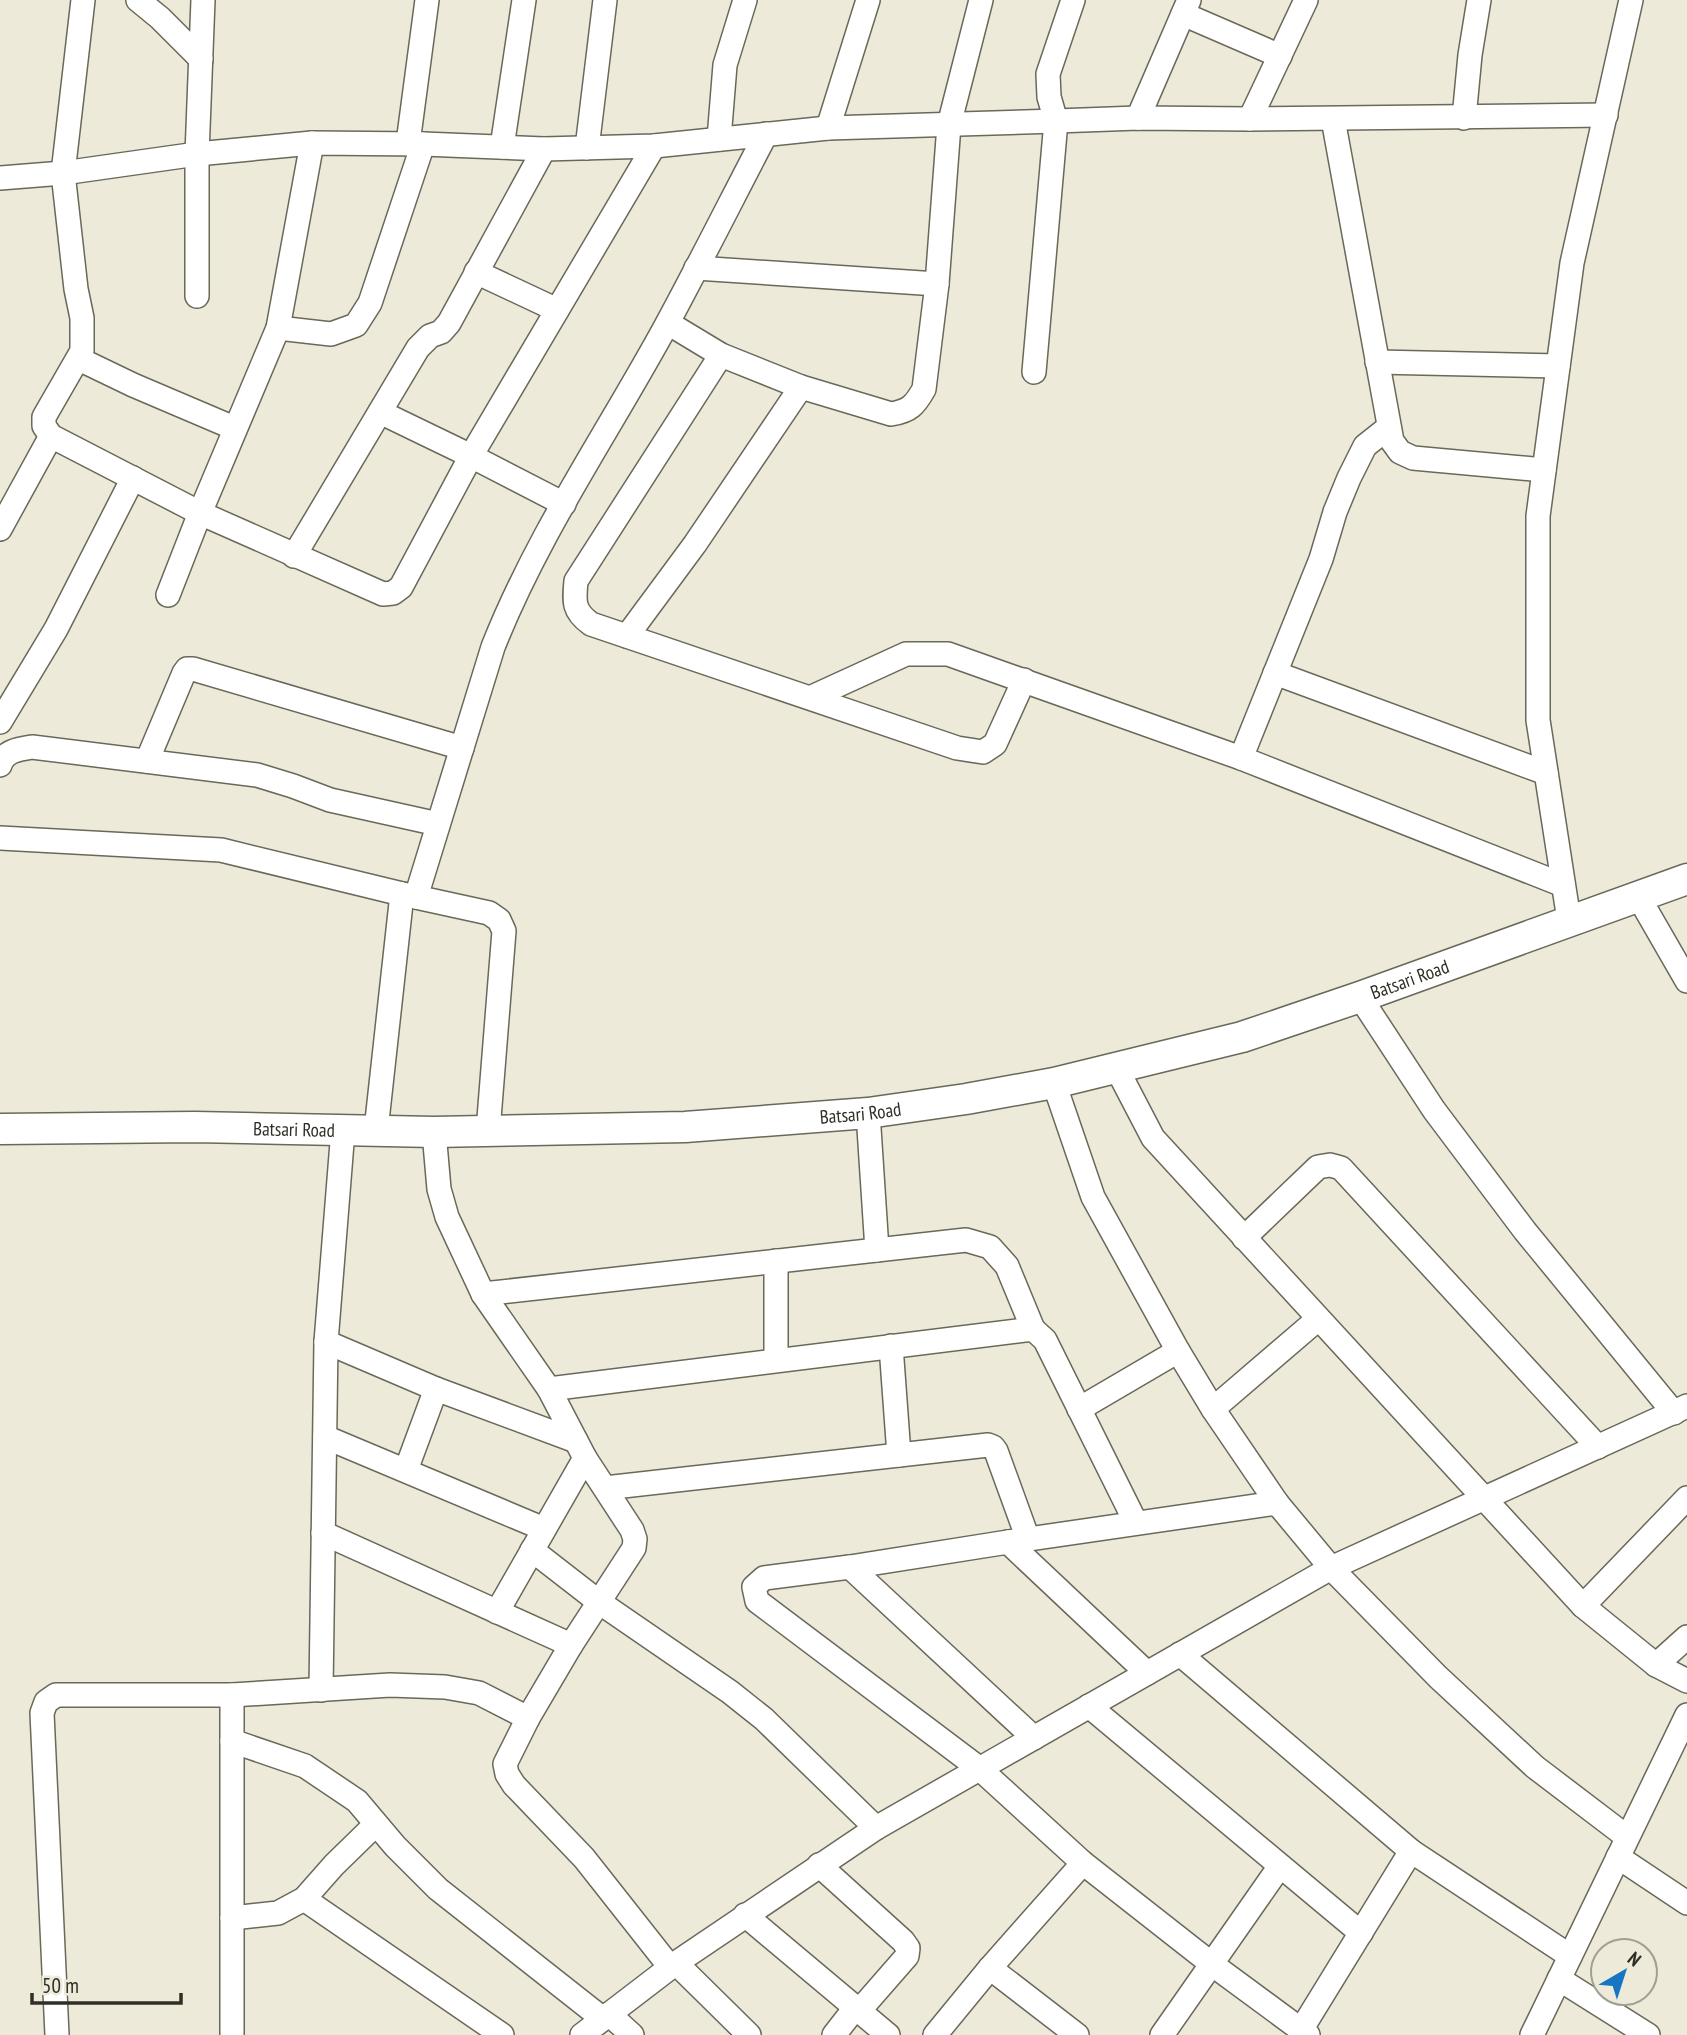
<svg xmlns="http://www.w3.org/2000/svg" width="1687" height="2035" viewBox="0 0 1687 2035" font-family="'PT Sans Narrow',sans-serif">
<rect width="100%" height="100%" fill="#edead9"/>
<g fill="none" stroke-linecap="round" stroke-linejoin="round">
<g stroke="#6a6859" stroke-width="26">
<g id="minor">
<polyline points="83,0 63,173 76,289 82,318 82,351 44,417 44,426 51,436 200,513 383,594 393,593 401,587 471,456 654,146"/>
<polyline points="138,0 160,18 201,59"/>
<polyline points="1183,14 1280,56"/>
<polyline points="1138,118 1189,0"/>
<polyline points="1464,118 1470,55 1479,0"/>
<polyline points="1250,119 1306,0"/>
<polyline points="1333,119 1392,441 1400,452 1413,458 1544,470"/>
<polyline points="828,128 868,0"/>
<polyline points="719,139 725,65 745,0"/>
<polyline points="408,143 427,0"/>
<polyline points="502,147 524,0"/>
<polyline points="587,148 605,0"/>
<polyline points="0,178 63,173 197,154 312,143 423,144 544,149 654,146 828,128 1056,121 1138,118 1250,119 1606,115"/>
<polyline points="696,268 937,284"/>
<polyline points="476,272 557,310"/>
<polyline points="197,296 197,154 203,0"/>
<path d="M668,323L721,355L801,387L891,414C910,411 915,405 924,389L937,284L949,125L981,0"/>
<polyline points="278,328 331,334 356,325 370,303 423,144"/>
<path d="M721,355L576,581C574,602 573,611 591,624L957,748L983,752L995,744L1024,680"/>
<polyline points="79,359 133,385 234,428"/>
<polyline points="1377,362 1558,366"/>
<polyline points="1034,372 1056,121 1049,97 1048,74 1073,0"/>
<polyline points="380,412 471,456 564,504"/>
<polyline points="0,529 51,436"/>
<polyline points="294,556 418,348 430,336 441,332 449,323 544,149"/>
<polyline points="168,595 200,513 278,328 312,143"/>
<polyline points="627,636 695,544 801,387"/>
<polyline points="1275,673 1546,773"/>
<polyline points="812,697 906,654 948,654 1241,758 1563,885"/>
<polyline points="0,722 56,629 133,478"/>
<polyline points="1241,758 1321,559 1335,512 1349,478 1365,446 1389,427"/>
<polyline points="147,761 184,673 187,669 193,669 462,748"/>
<path d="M0,765C4,751 19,749 32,747L257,775L293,786L330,800L438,824"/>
<polyline points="0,838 221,850 402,894 489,913 499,920 504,931 488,1131"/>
<polyline points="1638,896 1687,981"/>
<path d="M416,897L493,647C538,533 609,431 667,324C701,261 733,197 766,134"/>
<polyline points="1569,920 1538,720 1538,516 1572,263 1631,0"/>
<polyline points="1360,997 1434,1110 1525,1231 1674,1413"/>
<polyline points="1117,1069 1153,1138 1583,1606 1656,1665 1687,1681"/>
<polyline points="1054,1083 1093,1197 1178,1351 1213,1409 1277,1503 1331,1568 1438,1677 1535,1767 1627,1837"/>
<polyline points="868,1113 877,1250"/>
<polyline points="376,1130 402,894"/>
<polyline points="434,1132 439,1189 447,1217 483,1294 549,1389 585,1458 632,1530 635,1539 634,1548 571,1645 528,1718 505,1764 507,1774 514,1785 584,1858 670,1967"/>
<polyline points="1244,1238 1318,1167 1330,1165 1341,1168 1598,1447"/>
<polyline points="776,1261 776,1360"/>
<polyline points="483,1294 966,1240 990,1247 1007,1266 1033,1329"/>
<polyline points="326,1342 436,1389 576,1441"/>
<polyline points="891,1346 899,1455"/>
<polyline points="549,1389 1033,1329 1045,1340 1136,1523"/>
<polyline points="1079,1409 1178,1351"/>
<polyline points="1213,1409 1318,1319"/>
<polyline points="325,1437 544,1529"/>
<polyline points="406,1470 436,1389"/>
<polyline points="605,1488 988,1445 993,1447 996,1451 1028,1539"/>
<polyline points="1277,1503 1008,1542 850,1567 764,1578 754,1587 757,1601 980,1769 1083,1863 1213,1965 1308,2035"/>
<polyline points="323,1533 571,1645"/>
<polyline points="1008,1542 1147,1673"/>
<polyline points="532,1550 599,1602 730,1692 764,1719 876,1828"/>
<polyline points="850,1567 1034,1738"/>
<polyline points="1583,1606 1687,1498"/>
<polyline points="497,1612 585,1458"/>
<polyline points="1180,1654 1411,1851 1570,1956"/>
<polyline points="1656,1665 1687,1637"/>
<polyline points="321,1690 326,1342 343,1130"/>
<polyline points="232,1695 232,2035"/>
<polyline points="1089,1706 1361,1933"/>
<polyline points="232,1741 305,1766 357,1801 395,1846 438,1889 603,2019"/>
<polyline points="1618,1857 1687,1903"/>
<polyline points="819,1865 903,1941 908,1948 907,1956 859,2011"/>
<polyline points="304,1899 502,2035"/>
<polyline points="745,1915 888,2035"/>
<polyline points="232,1918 278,1913 304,1899 334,1865 376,1824"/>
<polyline points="676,1963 749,2035"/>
<polyline points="990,1968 1077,2035"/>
<polyline points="1559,1979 1648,2035"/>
<polyline points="609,2014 632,2035"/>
<polyline points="1301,2030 1411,1851"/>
<polyline points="57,2035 42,1713 46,1702 56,1695 232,1695 390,1685 445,1687 479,1693 528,1718"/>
<polyline points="582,2035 676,1963 876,1828 1331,1568 1687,1406"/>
<polyline points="834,2035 855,2008"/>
<polyline points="935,2035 990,1968 1083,1863"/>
<polyline points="1162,2035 1280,1866"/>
<polyline points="1532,2035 1687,1715"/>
</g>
</g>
<g stroke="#6a6859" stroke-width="33">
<g id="major">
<path id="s1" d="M0,1129L195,1127L434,1132L685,1127L868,1113L966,1099L1054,1083L1242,1037L1360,997L1687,879"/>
</g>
</g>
<use href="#minor" stroke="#fff" stroke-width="23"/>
<use href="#major" stroke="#fff" stroke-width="30"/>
</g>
<g text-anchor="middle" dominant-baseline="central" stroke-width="7" stroke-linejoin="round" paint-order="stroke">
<g font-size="19" fill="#2f2e27" stroke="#edead9">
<text stroke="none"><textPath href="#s1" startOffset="1428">Batsari Road</textPath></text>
<text stroke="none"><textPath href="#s1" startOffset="861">Batsari Road</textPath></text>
<text stroke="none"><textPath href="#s1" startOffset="294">Batsari Road</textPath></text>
</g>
</g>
<g transform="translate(1624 1972) rotate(39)"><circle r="33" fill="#edead9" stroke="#a19f92" stroke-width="2"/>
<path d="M0-5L12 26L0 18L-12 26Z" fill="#1775c1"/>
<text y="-10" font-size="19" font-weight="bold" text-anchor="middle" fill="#2f2e27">N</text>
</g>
<path d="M32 1993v10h149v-10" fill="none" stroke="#2f2e27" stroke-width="3.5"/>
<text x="42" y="1993" font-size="21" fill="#2f2e27" stroke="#edead9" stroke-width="5" paint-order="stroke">50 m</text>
</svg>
